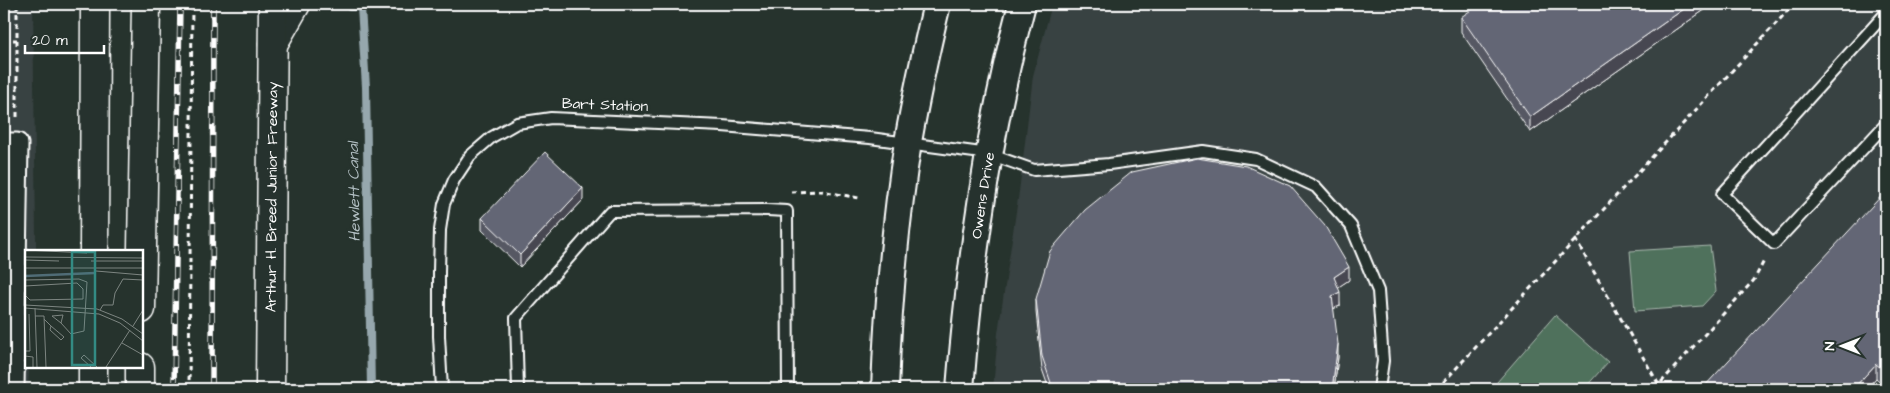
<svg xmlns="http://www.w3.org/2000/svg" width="1890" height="393" viewBox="0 0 1890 393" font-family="'Architects Daughter',sans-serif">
<rect width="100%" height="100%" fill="#26332d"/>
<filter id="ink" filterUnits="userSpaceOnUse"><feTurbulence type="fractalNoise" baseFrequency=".02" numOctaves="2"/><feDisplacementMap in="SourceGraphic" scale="10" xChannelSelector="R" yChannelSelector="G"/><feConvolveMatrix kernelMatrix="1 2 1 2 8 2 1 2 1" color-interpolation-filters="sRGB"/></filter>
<g filter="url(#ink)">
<g fill="#394242">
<polygon points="4,4 33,4 36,238 36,252 26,252 26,367 29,367 28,389 4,389"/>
<polygon points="1052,4 1886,4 1886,389 993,389 998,333 1019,192 1033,76"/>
</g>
<g fill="#50715c" stroke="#a8b8ae">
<polygon points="1710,246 1716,291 1702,306 1635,311 1630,251"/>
<polygon points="1555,315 1608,362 1584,389 1491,389"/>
</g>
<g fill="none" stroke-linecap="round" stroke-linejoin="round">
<polyline stroke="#96a7ad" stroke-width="8" points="350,7 361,7 366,87 371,389"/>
<g stroke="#fff" stroke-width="14">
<g id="service">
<polyline points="1886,13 1722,194 1774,244 1886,124"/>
<polyline points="442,389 439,336 439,272 440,230 444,204 454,180 470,156 492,137 517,123 551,118 722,126 870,138 989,154 1034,170 1109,164 1203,151 1256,159 1316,187 1351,226 1378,291 1383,361 1379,389"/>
<polyline points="518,389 516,318 610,211 767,210 787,211 788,389"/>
</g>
</g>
<g stroke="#fff" stroke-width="25">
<polyline id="minor" points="4,144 17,144 13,389"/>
</g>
<g stroke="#fff" stroke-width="30">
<g id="tertiary">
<path d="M885,389C888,307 895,224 908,142C916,96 926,50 937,4"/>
<path id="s1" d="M960,389C970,260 989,129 1022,4"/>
</g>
</g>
<g stroke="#fff" stroke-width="31">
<g id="motorway">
<polyline points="273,44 296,4"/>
<polyline points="94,252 95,4"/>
<polyline points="141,309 146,4"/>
<polyline points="93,389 93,367"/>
<polyline points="140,389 140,367"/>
<path id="s2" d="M270,389L273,4"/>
</g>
</g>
<g stroke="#fff" stroke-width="3" stroke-dasharray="5 4" stroke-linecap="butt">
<polyline points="17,4 17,121"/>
<polyline points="4,40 17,40"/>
<polyline points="791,192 821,191 859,198"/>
<polyline points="1575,239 1659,385"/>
<polyline points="189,389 192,4"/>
<polyline points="1437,389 1794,4"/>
<polyline points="1655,389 1754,280 1765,259"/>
</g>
<use href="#service" stroke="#26332d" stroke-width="10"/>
<use href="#minor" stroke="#26332d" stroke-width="21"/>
<use href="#tertiary" stroke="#26332d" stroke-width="26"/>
<use href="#motorway" stroke="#26332d" stroke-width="28"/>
<g stroke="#fff" stroke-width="5.5">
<g id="rail">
<polyline points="174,389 180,4"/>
<polyline points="212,389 213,4"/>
</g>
</g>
<use href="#rail" stroke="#26332d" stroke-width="4" stroke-dasharray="11" stroke-linecap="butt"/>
</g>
<g fill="#565864" stroke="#fff">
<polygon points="1713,4 1530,132 1461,32 1461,17"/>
<polygon points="1886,191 1886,387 1876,378 1866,389"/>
<polygon points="583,200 520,267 482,230 482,218"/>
<polygon points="1349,280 1338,287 1340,306 1333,309 1338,357 1334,389 1049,389 1042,369 1036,312 1036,299"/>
</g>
<g fill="#464751" stroke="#fff">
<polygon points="1691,4 1713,4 1530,132 1530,117"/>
<polygon points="583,188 583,200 520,267 520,255"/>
<polygon points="1349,267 1349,280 1334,290 1334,277"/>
<polygon points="1340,292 1340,306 1332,309 1332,296"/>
<polygon points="1338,344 1338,357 1334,389 1332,389"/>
<polygon points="1876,364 1876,378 1866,389 1853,389"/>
</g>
<g fill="#646674" stroke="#fff">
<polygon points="1480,4 1691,4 1530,117 1461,17"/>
<polygon points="545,152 583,188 520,255 482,218"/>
<polygon points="1197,158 1246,166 1290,186 1325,226 1349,267 1334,277 1340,292 1332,296 1338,344 1332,389 1053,389 1042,356 1036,299 1050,251 1085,210 1132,172"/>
<polygon points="1886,191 1886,372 1876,364 1853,389 1702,389"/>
</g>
</g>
<g text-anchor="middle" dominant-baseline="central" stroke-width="5" stroke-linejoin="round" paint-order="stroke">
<g font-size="15" fill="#fff" stroke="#26332d">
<text transform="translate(605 105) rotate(2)">Bart Station</text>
<text stroke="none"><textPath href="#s1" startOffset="195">Owens Drive</textPath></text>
<text stroke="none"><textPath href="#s2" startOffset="192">Arthur H. Breed Junior Freeway</textPath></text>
</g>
<g font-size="16" font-style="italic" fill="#b0bdc1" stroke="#26332d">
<text transform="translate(354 192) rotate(-91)">Hewlett Canal</text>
</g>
</g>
<g transform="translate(25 250)">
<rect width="118" height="118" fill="#26332d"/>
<path fill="none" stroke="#506c76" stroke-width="2.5" d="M0,26L70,23"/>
<path fill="none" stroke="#7d8581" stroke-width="1" d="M0,0L62,3V0M0,7L118,8M0,10L34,11M66,11H118M0,18H118M71,21L118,25M0,30L54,29L62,32L59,81L46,84L36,73M0,36L52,33L58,39V49L5,50L0,45M0,55L72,59L97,69L118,84M0,58L74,64L95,73L118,91M10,58L12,117M75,60L78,55H88L90,43L98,29L118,30M38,65L36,73L27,66ZM10,66H19L21,117M19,69L26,76L39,87L36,90L25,80L26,76M108,76L118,60M97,93L118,105M0,101H5L4,64M0,106L8,107V117M66,117L56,108L59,105L72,117M81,117L105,80"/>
<path fill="#338b84" fill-opacity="0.15" stroke="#338b84" stroke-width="2.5" d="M47,2H70V115H47Z"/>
<rect width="118" height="118" fill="none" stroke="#fff" stroke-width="2.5"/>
</g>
<rect width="1890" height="393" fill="none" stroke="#26332d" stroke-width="20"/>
<rect x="10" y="10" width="1870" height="373" fill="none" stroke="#fff" stroke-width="2" filter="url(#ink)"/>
<g transform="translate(1842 346) rotate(270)" stroke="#26332d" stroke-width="4" paint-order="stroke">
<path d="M0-4L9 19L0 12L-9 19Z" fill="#ffffff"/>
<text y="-8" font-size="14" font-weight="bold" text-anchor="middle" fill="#ffffff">N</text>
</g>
<path d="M25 45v8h79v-8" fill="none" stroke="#ffffff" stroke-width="2.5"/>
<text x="32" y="45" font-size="15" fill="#ffffff" stroke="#26332d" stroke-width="4" paint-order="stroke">20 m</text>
</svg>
